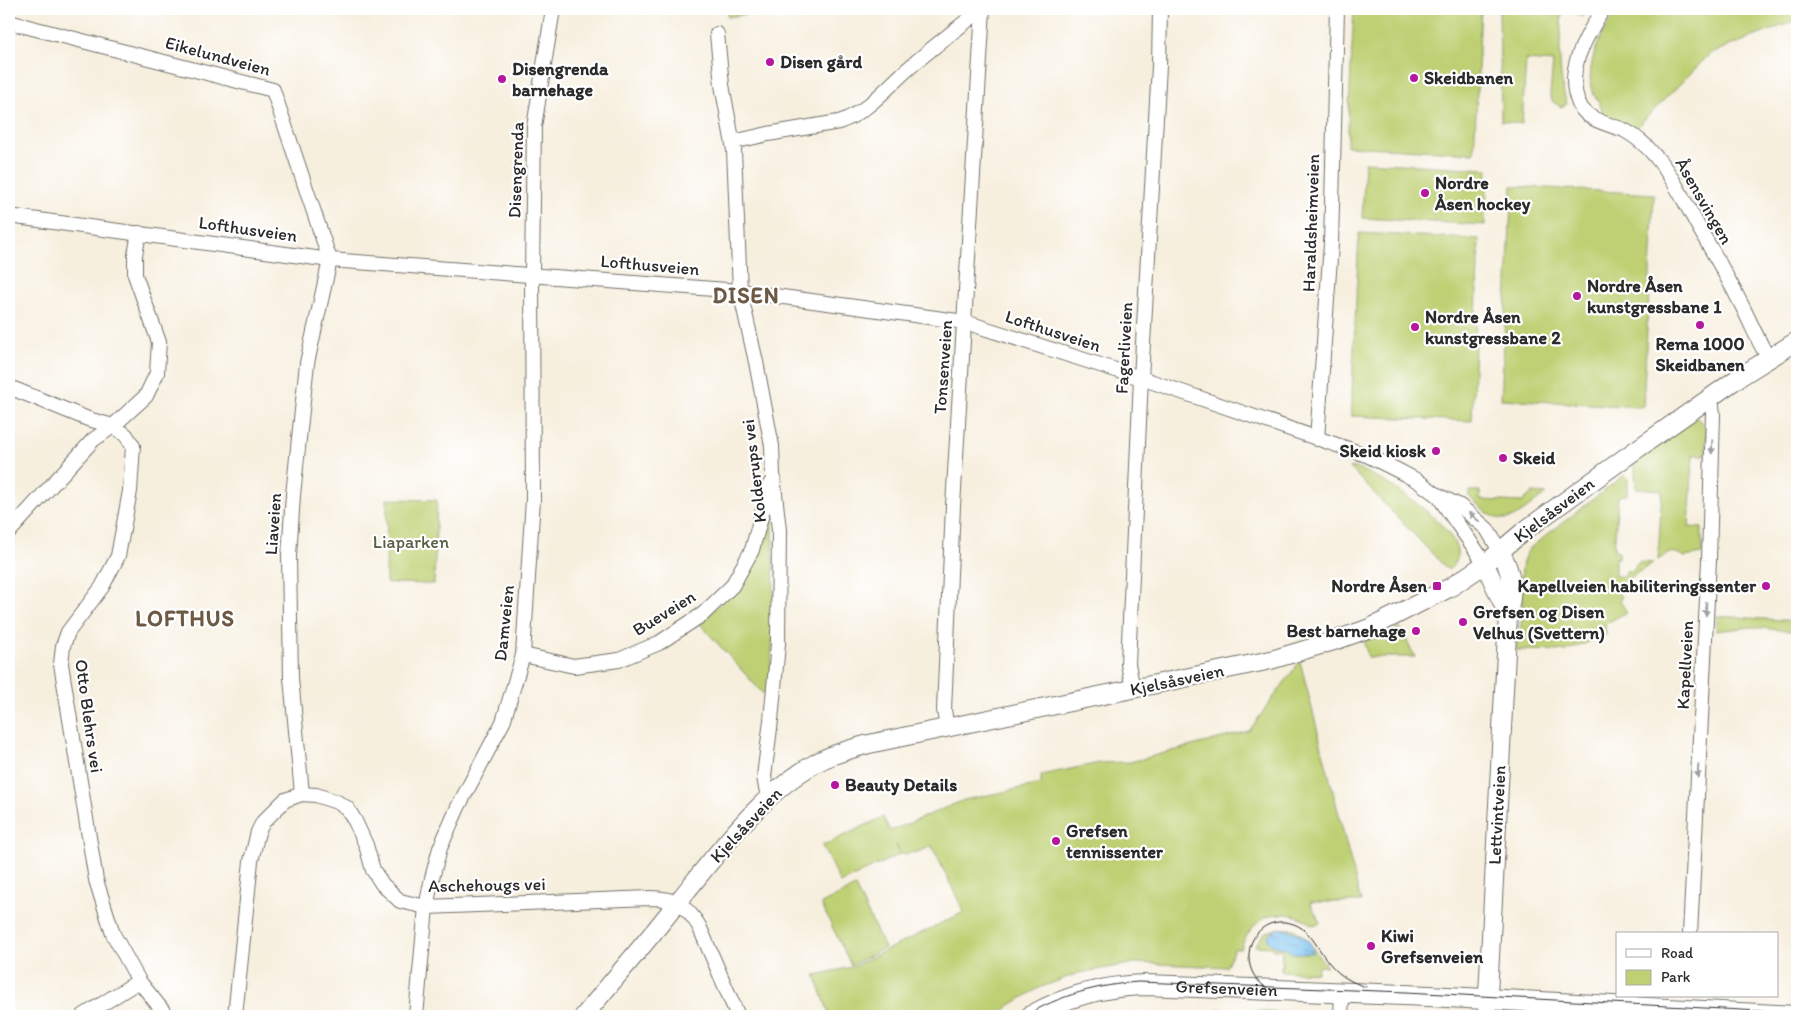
<svg xmlns="http://www.w3.org/2000/svg" width="1806" height="1025" viewBox="0 0 1806 1025" font-family="Itim,sans-serif">
<defs>
<pattern id="water-ripples" width="26" height="14" patternUnits="userSpaceOnUse" patternTransform="scale(1.25)"><rect width="26" height="14" fill="#78c0f0"/><path d="M2 4q2-2 4 0t4 0M15 11q2-2 4 0t4 0" fill="none" stroke="#639cc3"/></pattern>
</defs>
<rect width="100%" height="100%" fill="#fff"/>
<filter id="ink" filterUnits="userSpaceOnUse"><feTurbulence type="fractalNoise" baseFrequency=".02" numOctaves="2"/><feDisplacementMap in="SourceGraphic" scale="10" xChannelSelector="R" yChannelSelector="G"/><feConvolveMatrix kernelMatrix="1 2 1 2 8 2 1 2 1" color-interpolation-filters="sRGB"/></filter>
<filter id="wash" filterUnits="userSpaceOnUse"><feTurbulence type="fractalNoise" baseFrequency=".0096" numOctaves="4" result="noise"/><feDisplacementMap in="SourceGraphic" scale="20" xChannelSelector="R" yChannelSelector="G"/><feGaussianBlur stdDeviation="1.12" result="paint"/><feColorMatrix in="noise" values="0 0 0 0 0 0 0 0 0 0 0 0 0 0 0 0 0 1.4 0 .05"/><feComposite in="paint" operator="in"/></filter>
<g filter="url(#wash)">
<rect width="100%" height="100%" fill="#f7efde"/>
<g fill="#bed073" stroke="#747e4f">
<polygon points="728,9 784,9 727,17"/>
<polygon points="1354,9 1481,9 1474,153 1347,146"/>
<path d="M1499,9H1588L1581,17L1576,13L1562,11C1560,42 1557,73 1567,104L1561,107L1552,101L1550,94L1553,62L1526,60L1522,124L1501,121Z"/>
<path d="M1619,9H1797V19H1792V22L1711,53L1635,129L1601,116C1605,105 1593,98 1591,88C1587,60 1602,29 1619,9Z"/>
<polygon points="1365,162 1488,169 1485,225 1362,218"/>
<polygon points="1512,186 1654,194 1643,407 1501,399"/>
<polygon points="1359,233 1479,239 1472,421 1351,416"/>
<path d="M1692,418H1697L1707,427L1706,455H1693L1689,527L1702,528V554L1684,557C1672,549 1669,553 1658,560L1662,490L1636,488L1635,470L1630,459Z"/>
<path d="M1349,467C1353,468 1357,468 1361,470C1383,478 1489,542 1448,570Z"/>
<path d="M1623,476H1626L1628,478L1627,495L1618,496L1614,550L1619,551V558H1615V576H1625L1626,571H1632L1639,562L1653,563L1615,587L1621,597L1620,601L1627,612L1605,624L1606,635L1566,651L1516,650C1518,639 1521,627 1522,616C1525,594 1515,566 1530,548Z"/>
<path d="M1470,491H1480V500L1522,502L1532,493L1546,494C1510,521 1504,533 1468,495Z"/>
<polygon points="387,499 437,500 434,584 386,583"/>
<polygon points="768,515 773,519 774,621 769,694 765,696 700,624 732,591"/>
<polygon points="1717,616 1797,621 1797,632 1752,627 1716,631"/>
<polygon points="1400,627 1415,657 1368,657 1364,642"/>
<path d="M1300,661L1361,902H1310L1320,923L1313,925C1284,903 1251,915 1241,949H1234L1226,967L1135,963L1079,973L1039,988L1009,1006L997,1016H830L815,975L852,967L964,912L932,846L918,852L901,854L896,845L900,854L840,883L822,846L883,817L890,831L964,800L1041,784V775L1100,763L1130,762L1249,731Z"/>
<polygon points="855,887 885,948 851,965 821,904"/>
<polygon points="1278,928 1294,929 1307,939 1327,967 1318,966 1317,973 1281,971 1282,950 1273,949 1271,947 1255,946 1264,933"/>
<polygon points="1217,1009 1327,1015 1329,1016 1218,1016"/>
</g>
<path fill="url(#water-ripples)" stroke="#52768e" d="M1277,929C1291,929 1312,936 1313,953H1292L1285,948L1272,945L1268,941V935Z"/>
</g>
<g filter="url(#ink)">
<g fill="none" stroke-linecap="round" stroke-linejoin="round">
<g stroke="#72706a" stroke-width="16">
<g id="minor">
<path d="M1603,9C1586,38 1564,69 1579,104C1587,121 1609,124 1624,130C1635,136 1648,147 1656,157C1671,174 1681,195 1692,215C1707,243 1724,270 1738,298C1749,318 1757,340 1769,359"/>
<polyline points="9,22 273,90 330,260 307,363 293,495 289,556 291,678 302,794"/>
<polyline points="717,34 722,85 734,150 740,291 756,362 772,446 773,476 779,530 778,644 771,720 764,777 766,788 771,795"/>
<path d="M733,142L768,134L839,122C868,112 887,87 909,68C933,47 958,28 982,9"/>
<polyline points="9,216 330,260 740,291 965,322 1141,378 1369,456 1399,471 1418,481 1437,495 1460,506 1487,529 1500,551"/>
<polyline points="9,387 88,419 113,426 126,435 133,446 130,491 118,556 102,587 68,632 63,646 61,664 96,880 113,934 139,981 167,1016"/>
<polyline points="1317,439 1331,244 1337,9"/>
<path d="M1438,495C1453,519 1470,540 1485,564"/>
<polyline points="9,532 93,440 113,426 146,396 157,373 159,342 135,275 135,255 139,233"/>
<polyline points="523,655 574,666 619,660 659,643 703,614 732,586 752,550 770,484"/>
<polyline points="1133,689 1128,664 1141,378 1159,66 1160,9"/>
<polyline points="947,728 944,710 953,506 983,9"/>
<polyline points="1690,934 1709,560 1713,414 1711,398"/>
<polyline points="83,1016 139,981"/>
<path d="M235,1016L251,861L258,832L263,822L285,800L302,794L316,795L337,802L347,808L355,821L366,845L373,870L382,884L400,901L426,907L650,898C675,898 686,905 699,926L738,1016"/>
<polyline points="416,1016 426,907 432,878 440,848 458,807 503,722 523,655 533,499 532,274 534,127 553,9"/>
<polyline points="1341,1016 1342,993"/>
</g>
</g>
<g stroke="#72706a" stroke-width="20">
<g id="tertiary">
<polyline points="1485,564 1508,615"/>
<path d="M1487,1013L1508,615C1514,589 1513,574 1500,551"/>
<path d="M584,1016C613,980 644,945 673,908C714,858 758,795 816,763C832,754 850,749 869,744L1271,660L1334,641L1370,628L1451,587L1485,564L1524,531L1623,459L1741,376L1797,341"/>
</g>
</g>
<g stroke="#72706a" stroke-width="22">
<g id="secondary">
<path id="s1" d="M1031,1016C1066,996 1105,986 1146,985L1429,996L1797,1016"/>
</g>
</g>
<use href="#minor" stroke="#fff" stroke-width="14"/>
<use href="#tertiary" stroke="#fff" stroke-width="18"/>
<use href="#secondary" stroke="#fff" stroke-width="20"/>
<g stroke="#2b2b2b" stroke-width="1">
<path d="M1267,988C1235,969 1248,919 1285,922C1311,925 1316,949 1331,965C1340,976 1353,983 1366,987"/>
<path d="M1025,1016C1060,995 1098,985 1138,982L1406,992L1797,1013"/>
</g>
</g>
<defs><path id="oneway-solid" d="M-6-.8H1V-3.2L6.5 0L1 3.2V.8H-6Z" transform="scale(1.25)"/></defs>
<g fill="#a0a0a0">
<use href="#oneway-solid" transform="translate(1712 447) rotate(92)"/>
<use href="#oneway-solid" transform="translate(1474 517) rotate(-140)"/>
<use href="#oneway-solid" transform="translate(1706 609) rotate(93)"/>
<use href="#oneway-solid" transform="translate(1698 771) rotate(93)"/>
</g>
</g>
<g fill="#b5179e" stroke="#fff" stroke-width="2">
<circle cx="770" cy="62" r="5"/>
<circle cx="1414" cy="78" r="5"/>
<circle cx="502" cy="79" r="5"/>
<circle cx="1425" cy="193" r="5"/>
<circle cx="1577" cy="296" r="5"/>
<circle cx="1700" cy="325" r="5"/>
<circle cx="1415" cy="327" r="5"/>
<circle cx="1436" cy="451" r="5"/>
<circle cx="1503" cy="458" r="5"/>
<rect x="1432" y="581" width="10" height="10" rx="2.5"/>
<circle cx="1766" cy="586" r="5"/>
<circle cx="1463" cy="622" r="5"/>
<circle cx="1416" cy="631" r="5"/>
<circle cx="835" cy="785" r="5"/>
<circle cx="1056" cy="841" r="5"/>
<circle cx="1371" cy="946" r="5"/>
</g>
<g text-anchor="middle" dominant-baseline="central" stroke-width="4.5" stroke-linejoin="round" paint-order="stroke">
<g font-size="18" fill="#2b2b2b" stroke="#fff">
<text transform="translate(218 56) rotate(15)">Eikelundveien</text>
<text transform="translate(516 170) rotate(-88)">Disengrenda</text>
<text transform="translate(1704 201) rotate(60)">Åsensvingen</text>
<text transform="translate(1311 223) rotate(-88)">Haraldsheimveien</text>
<text transform="translate(248 229) rotate(8)">Lofthusveien</text>
<text transform="translate(650 265) rotate(5)">Lofthusveien</text>
<text transform="translate(1053 331) rotate(18)">Lofthusveien</text>
<text transform="translate(1124 348) rotate(-87)">Fagerliveien</text>
<text transform="translate(943 367) rotate(-86)">Tonsenveien</text>
<text transform="translate(754 471) rotate(-97)">Kolderups vei</text>
<text transform="translate(1554 510) rotate(-37)">Kjelsåsveien</text>
<text transform="translate(273 524) rotate(-86)">Liaveien</text>
<text transform="translate(664 613) rotate(-32)">Bueveien</text>
<text transform="translate(504 623) rotate(-84)">Damveien</text>
<text transform="translate(1685 665) rotate(-87)">Kapellveien</text>
<text transform="translate(1177 680) rotate(-12)">Kjelsåsveien</text>
<text transform="translate(89 716) rotate(82)">Otto Blehrs vei</text>
<text transform="translate(1497 815) rotate(-87)">Lettvintveien</text>
<text transform="translate(746 825) rotate(-47)">Kjelsåsveien</text>
<text transform="translate(487 885) rotate(-1)">Aschehougs vei</text>
<text stroke="none"><textPath href="#s1" startOffset="201">Grefsenveien</textPath></text>
</g>
<g font-size="18" font-weight="bold" fill="#2b2b2b" stroke="#fff" text-anchor="start">
<text x="780" y="62">Disen gård</text>
<text x="512" y="69">Disengrenda<tspan x="512" dy="21">barnehage</tspan></text>
<text x="1424" y="78">Skeidbanen</text>
<text x="1435" y="183">Nordre<tspan x="1435" dy="21">Åsen hockey</tspan></text>
<text x="1587" y="286">Nordre Åsen<tspan x="1587" dy="21">kunstgressbane 1</tspan></text>
<text x="1425" y="317">Nordre Åsen<tspan x="1425" dy="21">kunstgressbane 2</tspan></text>
<text x="1700" y="344" text-anchor="middle">Rema 1000<tspan x="1700" dy="21">Skeidbanen</tspan></text>
<text x="1426" y="451" text-anchor="end">Skeid kiosk</text>
<text x="1513" y="458">Skeid</text>
<text x="1427" y="586" text-anchor="end">Nordre Åsen</text>
<text x="1756" y="586" text-anchor="end">Kapellveien habiliteringssenter</text>
<text x="1473" y="612">Grefsen og Disen<tspan x="1473" dy="21">Velhus (Svettern)</tspan></text>
<text x="1406" y="631" text-anchor="end">Best barnehage</text>
<text x="845" y="785">Beauty Details</text>
<text x="1066" y="831">Grefsen<tspan x="1066" dy="21">tennissenter</tspan></text>
<text x="1381" y="936">Kiwi<tspan x="1381" dy="21">Grefsenveien</tspan></text>
</g>
<g font-size="18" fill="#575d41" stroke="#fff">
<text x="411" y="542">Liaparken</text>
</g>
<g font-size="22" font-weight="bold" letter-spacing="1" fill="#6c5a45" stroke="#fff">
<text x="746" y="295">DISEN</text>
<text x="185" y="618">LOFTHUS</text>
</g>
</g>
<rect width="1806" height="1025" fill="none" stroke="#fff" stroke-width="30"/>
<rect x="1616" y="932" width="162" height="65" fill="#ffffff" stroke="#aaaaaa"/>
<rect x="1626" y="949" width="25" height="8" fill="#ffffff" stroke="#aaaaaa"/>
<text x="1661" y="958" font-size="15" fill="#2b2b2b">Road</text>
<rect x="1626" y="970" width="25" height="15" fill="#bed073" stroke="#aaaaaa"/>
<text x="1661" y="982" font-size="15" fill="#2b2b2b">Park</text>
</svg>
